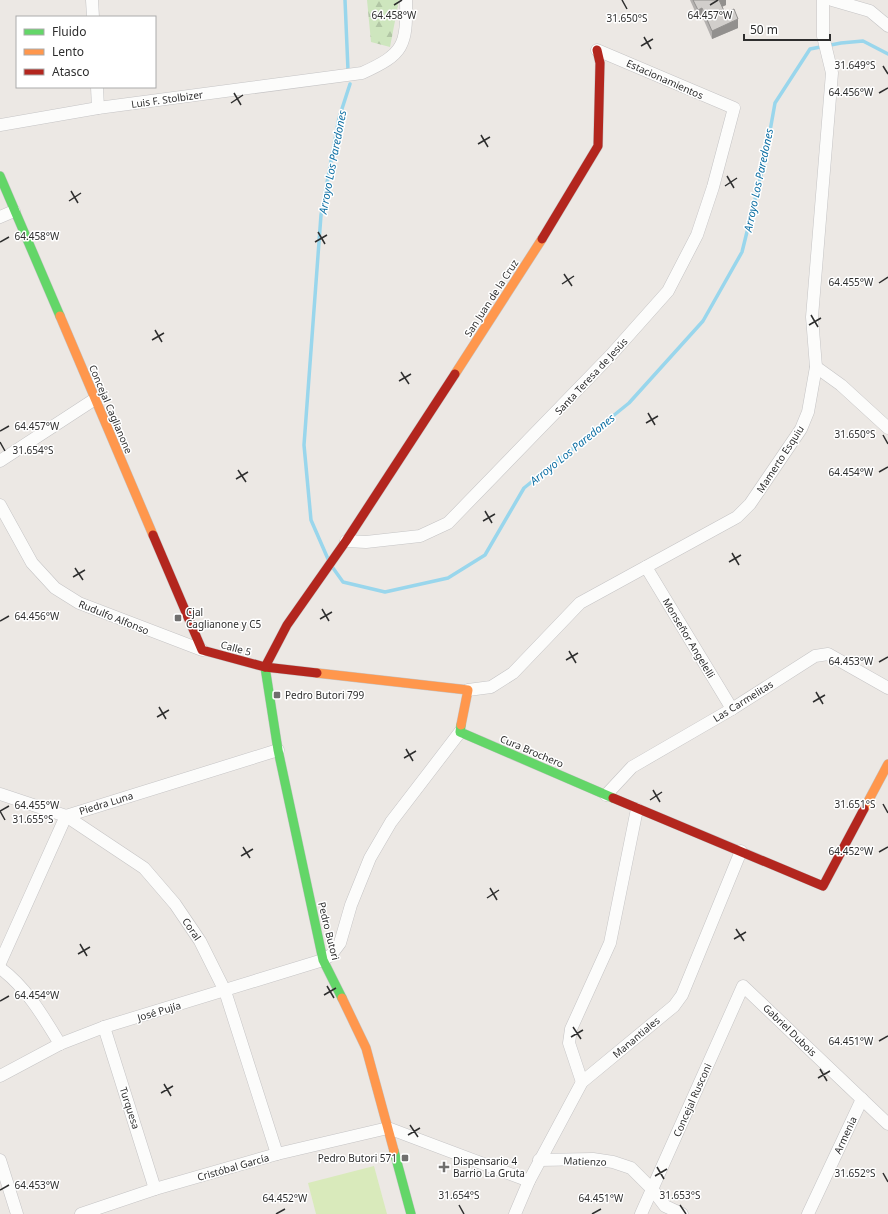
<svg xmlns="http://www.w3.org/2000/svg" width="888" height="1214" viewBox="0 0 888 1214" font-family="'Noto Sans',sans-serif">
<defs>
<pattern id="forest-firs" width="22" height="20" patternUnits="userSpaceOnUse"><rect width="22" height="20" fill="#cee6be"/><path d="M5 1l3.5 6h-7zM16 11l3.5 6h-7z" fill="#b1c6a4"/></pattern>
</defs>
<rect width="100%" height="100%" fill="#ece8e4"/>
<polygon fill="url(#forest-firs)" points="367,0 399,0 390,47 371,42"/>
<polygon fill="#d9eabb" points="374,1166 387,1214 316,1214 308,1183"/>
<g fill="none" stroke-linecap="round" stroke-linejoin="round">
<g stroke="#99d6ec" stroke-width="3.5">
<polyline points="345,0 348,70"/>
<polyline points="328,559 311,520 304,445 321,215 339,118 350,84"/>
<polyline points="333,568 343,582 385,592 448,578 485,555 524,488 629,403 703,321 742,252 765,159 775,103 810,49 841,43 863,41 888,54"/>
</g>
<g stroke="#c5c4c5" stroke-width="13">
<g id="street">
<polyline points="92,0 93,17"/>
<polyline points="832,0 870,11 888,26"/>
<polyline points="97,87 98,108"/>
<path d="M0,125L98,108L362,73C404,54 407,46 406,0"/>
<polyline points="0,217 14,211"/>
<polyline points="816,367 841,385 888,428"/>
<polyline points="0,461 95,399"/>
<polyline points="0,505 32,563 55,588 79,603 202,650"/>
<polyline points="346,541 366,542 420,536 448,523 611,355 668,291 697,235 713,187 734,108 597,50"/>
<polyline points="646,567 732,709"/>
<polyline points="468,690 491,687 513,673 580,603 737,517 750,504 801,429 808,412 816,367 812,317 832,73 823,36 823,0"/>
<polyline points="0,794 66,816 144,868 175,904 200,941 225,991 277,1154"/>
<polyline points="606,795 632,767 732,709 815,656 828,654 888,688"/>
<polyline points="0,963 66,816 278,750"/>
<path d="M0,968C26,987 43,1016 60,1044"/>
<polyline points="104,1027 155,1189"/>
<polyline points="0,1076 60,1044 104,1027 323,960 331,955 340,943 351,905 370,858 391,822 460,732"/>
<polyline points="582,1082 569,1043 571,1029 610,943 637,809"/>
<polyline points="0,1160 17,1214"/>
<polyline points="539,1160 593,1159 613,1162 631,1168 652,1189 665,1206 682,1214"/>
<polyline points="81,1214 155,1189 277,1154 388,1128 529,1181"/>
<polyline points="515,1214 529,1181 582,1082 674,1006 682,995 741,851"/>
<polyline points="641,1214 743,986 888,1124"/>
<polyline points="808,1214 862,1099"/>
</g>
</g>
<g stroke="#c5c4c5" stroke-width="10">
<g id="fast">
<polyline points="0,176 60,316"/>
<polyline points="265,667 278,750 323,960 342,998"/>
<polyline points="461,725 460,732 613,798"/>
<polyline points="394,1151 411,1214"/>
</g>
</g>
<g stroke="#c5c4c5" stroke-width="10">
<g id="slow">
<polyline points="60,316 153,535"/>
<polyline points="455,374 542,239"/>
<polyline points="317,673 468,690 461,725"/>
<polyline points="864,809 888,764"/>
<polyline points="342,998 366,1048 394,1151"/>
</g>
</g>
<g stroke="#c5c4c5" stroke-width="10">
<g id="jam">
<polyline points="542,239 598,146 600,63 597,50"/>
<polyline points="153,535 202,650 265,667 317,673"/>
<polyline points="265,667 287,625 346,541 455,374"/>
<polyline points="613,798 823,886 864,809"/>
</g>
</g>
<use href="#street" stroke="#fcfcfb" stroke-width="12"/>
<use href="#fast" stroke="#63d668" stroke-width="9"/>
<use href="#slow" stroke="#ff974d" stroke-width="9"/>
<use href="#jam" stroke="#b3261e" stroke-width="9"/>
</g>
<polygon fill="#b4b1af" points="690,0 726,0 726,5 722,7 725,13 738,28 712,39 702,16 698,18"/>
<g fill="#92908e">
<polygon points="719,0 726,0 726,5 719,8"/>
<polygon points="702,8 702,16 698,18 698,10"/>
<polygon points="738,19 738,28 712,39 712,31"/>
</g>
<polygon fill="#d1cecb" stroke="#92908e" points="693,0 719,0 725,13 734,9 738,19 712,31 702,8 698,10"/>
<path fill="none" stroke="#2e2e2e" stroke-width="1.5" d="M622,0L627,9M394,5L402,0M710,5L718,0M644,37L651,49M641,46L653,39M883,66L888,74M234,93L241,105M879,93L888,88M231,103L243,95M481,135L488,147M478,144L490,137M727,176L734,188M725,186L737,178M71,191L78,203M69,201L81,193M318,232L325,244M0,242L9,237M315,242L327,235M564,274L572,286M879,283L888,277M562,284L574,276M811,315L818,327M809,325L821,318M155,330L162,342M152,340L164,333M401,372L409,384M399,381L411,374M648,413L655,425M646,423L658,416M0,431L9,426M883,435L888,444M0,442L5,451M238,470L246,482M879,472L888,467M236,479L248,472M485,511L492,523M483,521L495,514M732,553L739,565M729,562L741,555M75,568L83,580M73,577L85,570M322,609L329,621M320,619L332,612M0,621L9,616M569,651L576,663M566,660L578,653M879,662L888,657M816,692L823,704M813,702L825,695M159,707L166,719M157,717L169,710M406,749L413,761M404,758L416,751M653,790L660,802M650,800L662,792M883,804L888,813M0,811L9,806M0,811L5,820M243,847L250,858M879,852L888,847M241,856L253,849M490,888L497,900M487,898L499,890M736,929L744,941M734,939L746,932M80,944L87,956M78,954L90,947M327,986L334,998M324,995L336,988M0,1001L9,996M573,1027L581,1039M571,1037L583,1030M879,1041L888,1036M820,1069L827,1081M818,1078L830,1071M164,1084L171,1096M161,1093L173,1086M410,1125L418,1137M408,1135L420,1128M657,1167L664,1179M883,1173L888,1182M655,1176L667,1169M0,1190L9,1185M459,1205L464,1214M680,1205L686,1214M276,1214L285,1209M592,1214L601,1209"/>
<g fill="#706f6e" stroke="#fff" stroke-width="1.5">
<rect x="174" y="614" width="8" height="8" rx="2"/>
<rect x="273" y="691" width="8" height="8" rx="2"/>
<rect x="401" y="1154" width="8" height="8" rx="2"/>
<path d="M442 1161h4v4h4v4h-4v4h-4v-4h-4v-4h4z"/>
</g>
<g text-anchor="middle" dominant-baseline="central" stroke-width="3" stroke-linejoin="round" paint-order="stroke">
<g font-size="10" fill="#2e2e2e" stroke="#fff">
<text transform="translate(665 79) rotate(24)">Estacionamientos</text>
<text transform="translate(167 99) rotate(-8)">Luis F. Stolbizer</text>
<text transform="translate(491 298) rotate(-57)">San Juan de la Cruz</text>
<text transform="translate(591 376) rotate(-47)">Santa Teresa de Jesús</text>
<text transform="translate(111 409) rotate(67)">Concejal Caglianone</text>
<text transform="translate(780 459) rotate(-57)">Mamerto Esquiu</text>
<text transform="translate(114 617) rotate(22)">Rudulfo Alfonso</text>
<text transform="translate(689 638) rotate(59)">Monseñor Angelelli</text>
<text transform="translate(236 648) rotate(15)">Calle 5</text>
<text transform="translate(743 701) rotate(-32)">Las Carmelitas</text>
<text transform="translate(532 751) rotate(23)">Cura Brochero</text>
<text transform="translate(106 803) rotate(-17)">Piedra Luna</text>
<text transform="translate(192 929) rotate(56)">Coral</text>
<text transform="translate(329 931) rotate(76)">Pedro Butori</text>
<text transform="translate(159 1011) rotate(-17)">José Pujía</text>
<text transform="translate(790 1030) rotate(44)">Gabriel Dubois</text>
<text transform="translate(636 1037) rotate(-40)">Manantiales</text>
<text transform="translate(692 1100) rotate(-66)">Concejal Rusconi</text>
<text transform="translate(130 1108) rotate(72)">Turquesa</text>
<text transform="translate(845 1135) rotate(-65)">Armenia</text>
<text transform="translate(585 1161) rotate(2)">Matienzo</text>
<text transform="translate(233 1167) rotate(-16)">Cristóbal García</text>
</g>
<g font-size="10" fill="#2e2e2e" stroke="#fff" text-anchor="start">
<text x="186" y="612">Cjal<tspan x="186" dy="12">Caglianone y C5</tspan></text>
<text x="285" y="695">Pedro Butori 799</text>
<text x="397" y="1158" text-anchor="end">Pedro Butori 571</text>
<text x="453" y="1161">Dispensario 4<tspan x="453" dy="12">Barrio La Gruta</tspan></text>
</g>
<g font-size="11" font-style="italic" fill="#0d6fa3" stroke="#fff">
<text transform="translate(332 162) rotate(-79)">Arroyo Los Paredones</text>
<text transform="translate(758 180) rotate(-78)">Arroyo Los Paredones</text>
<text transform="translate(572 449) rotate(-39)">Arroyo Los Paredones</text>
</g>
</g>
<g font-size="10" text-anchor="middle" fill="#2e2e2e" stroke="#fff" stroke-width="3" stroke-linejoin="round" paint-order="stroke">
<text x="394" y="19">64.458°W</text>
<text x="710" y="19">64.457°W</text>
<text x="627" y="22">31.650°S</text>
<text x="855" y="69">31.649°S</text>
<text x="851" y="96">64.456°W</text>
<text x="37" y="240">64.458°W</text>
<text x="851" y="286">64.455°W</text>
<text x="37" y="430">64.457°W</text>
<text x="855" y="438">31.650°S</text>
<text x="33" y="454">31.654°S</text>
<text x="851" y="476">64.454°W</text>
<text x="37" y="620">64.456°W</text>
<text x="851" y="665">64.453°W</text>
<text x="855" y="808">31.651°S</text>
<text x="37" y="809">64.455°W</text>
<text x="33" y="823">31.655°S</text>
<text x="851" y="855">64.452°W</text>
<text x="37" y="999">64.454°W</text>
<text x="851" y="1045">64.451°W</text>
<text x="855" y="1177">31.652°S</text>
<text x="37" y="1189">64.453°W</text>
<text x="459" y="1199">31.654°S</text>
<text x="680" y="1199">31.653°S</text>
<text x="285" y="1202">64.452°W</text>
<text x="601" y="1202">64.451°W</text>
</g>
<rect x="16" y="16" width="140" height="72" fill="#ffffff" stroke="#ababab"/>
<rect x="24" y="29" width="20" height="6" fill="#63d668" stroke="#ababab"/>
<text x="52" y="36" font-size="12" fill="#2e2e2e">Fluido</text>
<rect x="24" y="49" width="20" height="6" fill="#ff974d" stroke="#ababab"/>
<text x="52" y="56" font-size="12" fill="#2e2e2e">Lento</text>
<rect x="24" y="69" width="20" height="6" fill="#b3261e" stroke="#ababab"/>
<text x="52" y="76" font-size="12" fill="#2e2e2e">Atasco</text>
<path d="M744 34v6h86v-6" fill="none" stroke="#2e2e2e" stroke-width="2"/>
<text x="750" y="34" font-size="12" fill="#2e2e2e" stroke="#ffffff" stroke-width="3" paint-order="stroke">50 m</text>
</svg>
